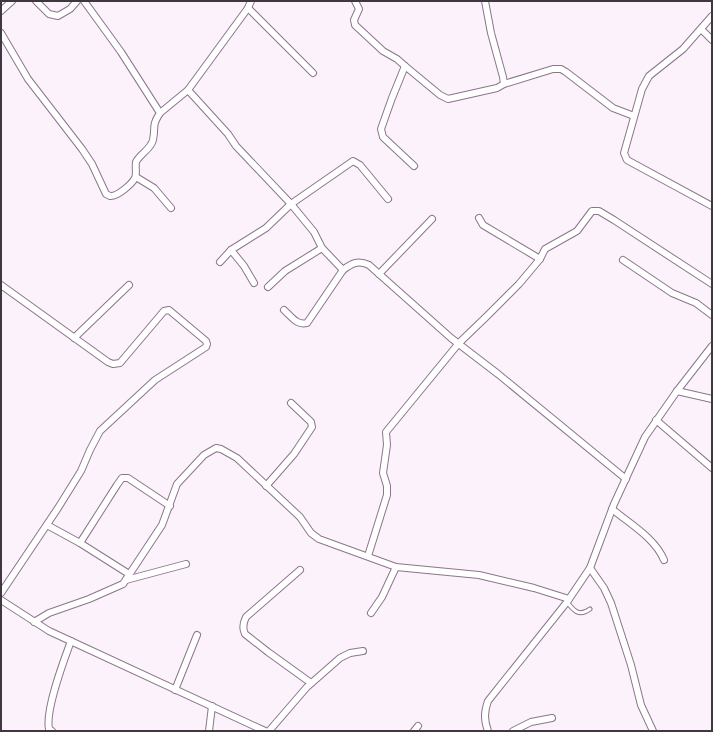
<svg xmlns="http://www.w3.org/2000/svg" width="713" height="732" viewBox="0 0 713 732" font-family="'Noto Serif',serif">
<rect width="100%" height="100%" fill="#fcf2fc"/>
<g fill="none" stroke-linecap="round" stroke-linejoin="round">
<g stroke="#8c758b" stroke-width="5">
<path id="lane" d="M567,602C574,611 579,617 590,609"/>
</g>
<g stroke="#8c758b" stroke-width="8">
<g id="street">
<polyline points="36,1 49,14 58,16 70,9 77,1"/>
<path d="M84,1L121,52L160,113L188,90L228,134L236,146L291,204L314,232L322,248L343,270C352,263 358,260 369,265L451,338L498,374L626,479"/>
<polyline points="355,1 359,9 354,20 355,25 383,51 397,59 405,66"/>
<polyline points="248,8 313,73"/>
<polyline points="1,11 12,1"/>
<polyline points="712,16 683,49 649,76 642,89 624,153 627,160 712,206"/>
<polyline points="701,29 712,40"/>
<path d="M1,33L28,79L82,149L92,164L106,194L110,196C117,197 132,184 135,178C137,174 135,167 136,162C140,154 151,149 153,140C156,126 151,127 160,113"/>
<polyline points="504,84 553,69 561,69 566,72 613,108 634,116"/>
<polyline points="188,90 248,8 251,1"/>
<polyline points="414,166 383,137 381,129 392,98 405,66 440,95 448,99 497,88 504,84 503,77 491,33 485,1"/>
<polyline points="136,177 154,188 171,208"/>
<polyline points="479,218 483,225 540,259"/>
<polyline points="231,250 244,266 254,283"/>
<polyline points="623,260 672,293 696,303 712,315"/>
<polyline points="220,262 231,250 266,228 291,204 353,161 360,165 388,199"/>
<polyline points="379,274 432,219"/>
<polyline points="1,285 108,362 113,364 120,363 164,311 169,310 206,341 207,344 206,347 155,380 100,431 90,450 81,471 58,508 1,593"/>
<polyline points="268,287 285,271 322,248"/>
<path d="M284,310C291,316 297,326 307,323L343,270"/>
<polyline points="74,338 129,285"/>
<polyline points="677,391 712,399"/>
<polyline points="656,420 712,468"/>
<polyline points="266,486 294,454 312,427 311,422 291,403"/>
<path d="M612,509C630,524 655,538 664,560"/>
<polyline points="47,525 80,543 129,574"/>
<polyline points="80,543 117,485 122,478 128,478 170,506"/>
<polyline points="368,556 387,495 387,486 383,473 387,445 386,432 459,343 487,316 519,284 540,259 545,249 577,231 592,211 599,211 614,220 712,284"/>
<polyline points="590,568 604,588 611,603 631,665 641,705 653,731"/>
<path d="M300,570L246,617C243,623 242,628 245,634L268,652L311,683"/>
<polyline points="126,580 186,564"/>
<polyline points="1,600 49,631 265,731"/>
<polyline points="371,613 382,597 396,567"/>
<polyline points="34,622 49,613 89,599 123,584 162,525 177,484 204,455 216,448 221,449 237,458 300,517 311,533 319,539 396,567 479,575 534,588 569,599"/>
<polyline points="175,690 197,635"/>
<path d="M52,731L49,729C45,710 64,660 71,641"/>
<polyline points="209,731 212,706"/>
<polyline points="269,731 307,687 340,658 350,653 363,651"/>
<polyline points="414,731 418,726"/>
<path d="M488,731C484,720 484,712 488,701L567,602L590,568L614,504L645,437L677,391L712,346"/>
<polyline points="513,731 531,722 552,718"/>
</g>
</g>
<use href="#lane" stroke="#fff" stroke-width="3"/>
<use href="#street" stroke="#fff" stroke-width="6"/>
</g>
<rect width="713" height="732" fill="none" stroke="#413741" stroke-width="4"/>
</svg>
